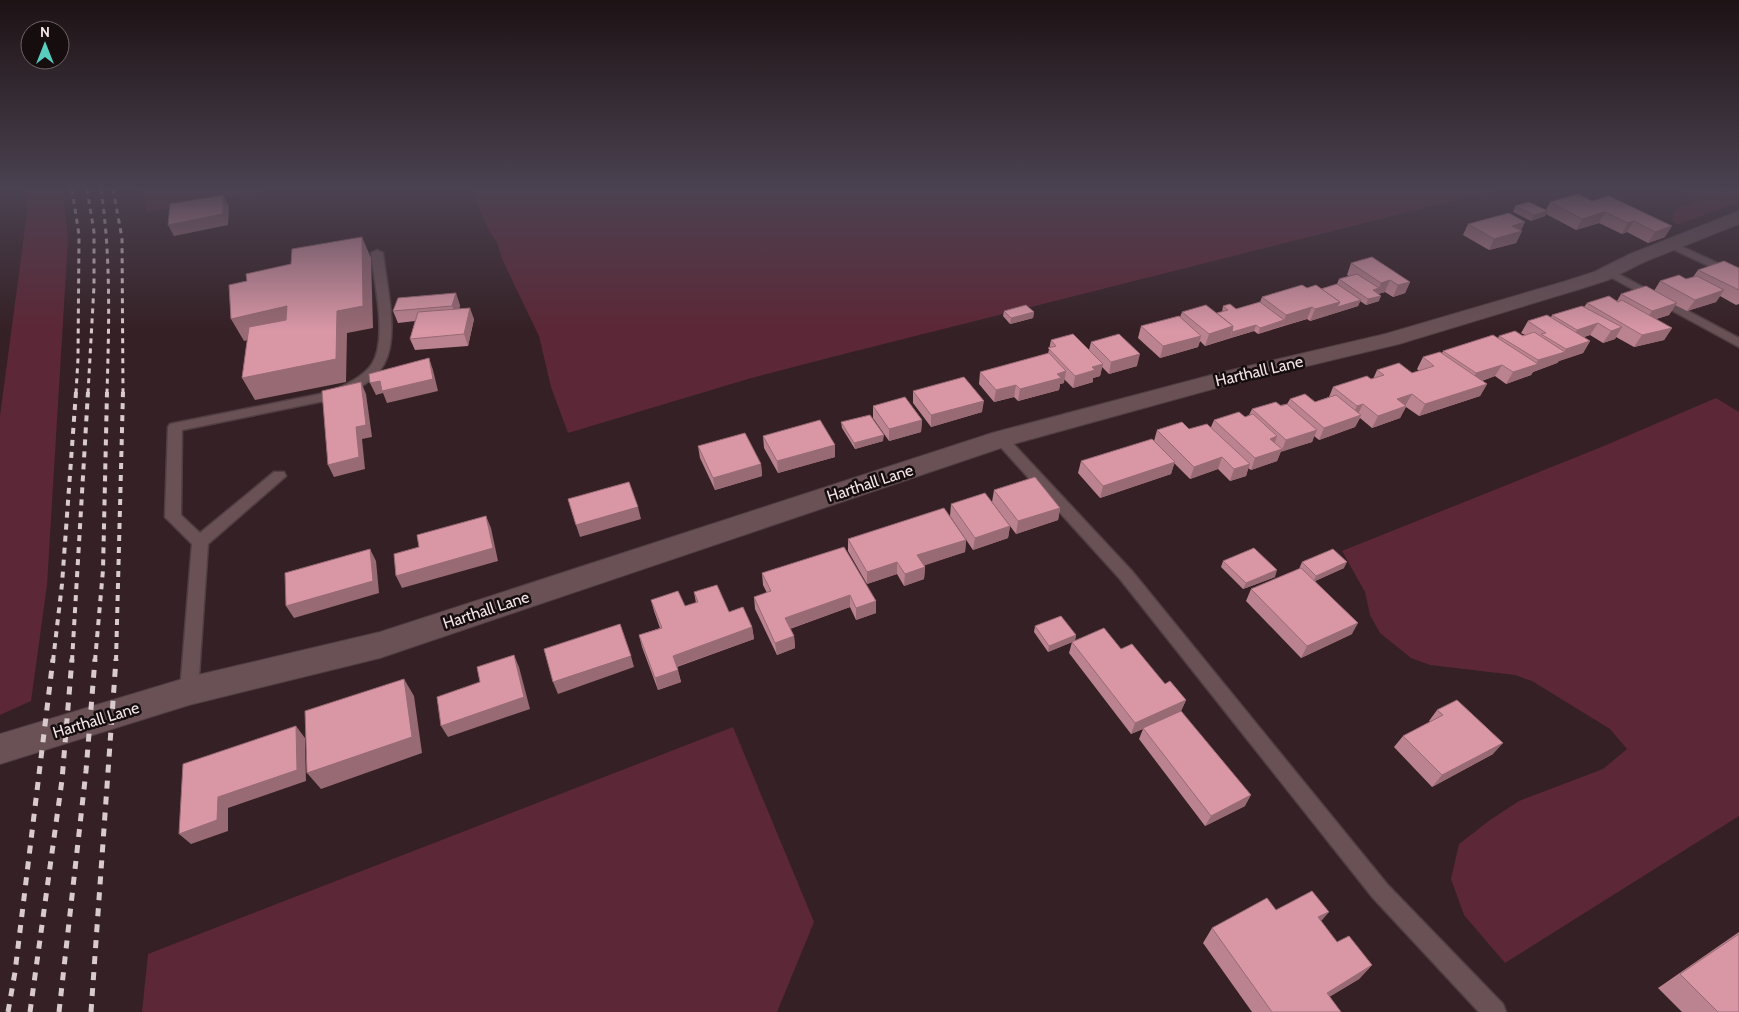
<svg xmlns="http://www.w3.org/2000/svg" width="1739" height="1012" viewBox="0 0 1739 1012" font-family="Cabin,sans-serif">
<rect width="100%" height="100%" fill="#352025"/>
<g fill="#5c2736">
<polygon points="25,189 63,189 68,239 47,585 31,701 0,715 0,416 27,213"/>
<polygon points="143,189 273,189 146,213"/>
<polygon points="471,189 1500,189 836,356 748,379 568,433 551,387 539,336 502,259 497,242 488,229"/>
<polygon points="1682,189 1716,189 1728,193 1731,191 1728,189 1739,189 1739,202 1677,225 1672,220 1674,211 1680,207 1702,200"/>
<polygon points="1716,398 1739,412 1739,816 1505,963 1464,915 1451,879 1459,844 1490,820 1519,801 1603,769 1627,749 1610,729 1532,681 1515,675 1430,665 1411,658 1380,633 1370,615 1365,592 1342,551 1599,448"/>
<polygon points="733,727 814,922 777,1012 142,1012 148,954"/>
</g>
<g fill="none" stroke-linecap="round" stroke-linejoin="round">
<g stroke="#503e42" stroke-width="3">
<g id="lane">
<polygon points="1672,242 1739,273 1739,280 1668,247 1667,245"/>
<path d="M377,250L383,253C386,284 400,336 384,364C375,381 356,390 339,398L182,430L181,515L200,533L274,472H284L286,476L208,544L198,691L195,696L189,699L183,696L180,691L192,544L165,517L168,427L170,424L330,392C345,385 363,377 372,364C388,338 374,282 371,253Z"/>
<polygon points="1609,269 1739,338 1739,347 1605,274 1603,272 1605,270"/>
<polygon points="1001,434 1006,436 1132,571 1387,884 1503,1004 1506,1012 1479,1012 1373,898 1120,579 996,442 994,439 996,436"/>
</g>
</g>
<g stroke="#503e42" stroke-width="2">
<polygon id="street" points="1739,211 1739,224 1644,262 1608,280 1580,289 1399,344 1220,387 1010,445 380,658 189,705 0,764 0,734 189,677 380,632 992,433 1215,374 1385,334 1566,281 1594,272 1630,254"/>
</g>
<use href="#lane" fill="#695156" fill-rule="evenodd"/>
<use href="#street" fill="#695156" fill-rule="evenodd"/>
<g stroke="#d9cacd" stroke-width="3" stroke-dasharray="5 5" stroke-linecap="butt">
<polyline points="72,189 79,235 78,359 76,393"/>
<polyline points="87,189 94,232 94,286 88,393"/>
<path d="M101,189C111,257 109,325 107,393"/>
<polyline points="113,189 122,238 123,393"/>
</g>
<g stroke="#d9cacd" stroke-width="4" stroke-dasharray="6 6" stroke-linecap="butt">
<polyline points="53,661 62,584 76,392"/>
<polyline points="72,661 88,392"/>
<polyline points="95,661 103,570 107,392"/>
<polyline points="116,661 123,392"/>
</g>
<g stroke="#d9cacd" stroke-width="5" stroke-dasharray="8 8" stroke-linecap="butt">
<polyline points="8,1012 15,972 53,659"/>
<polyline points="30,1012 62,780 72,659"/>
<polyline points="59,1012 86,771 95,659"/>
<polyline points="91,1012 116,659"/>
</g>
</g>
<g fill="#bb828f">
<polygon points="1609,196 1665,237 1648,243 1627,232 1622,234 1599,223 1576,230 1546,214 1545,216 1531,221 1513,212 1515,206 1546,210 1550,202 1592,201"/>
<polygon points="1525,222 1521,230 1522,231 1516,243 1489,250 1463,235 1468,224"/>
<polygon points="1351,263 1410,282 1405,293 1393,297 1385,292 1378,294 1379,301 1366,305 1360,301 1358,306 1310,321 1307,319 1258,334 1254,331 1205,346 1200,341 1198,347 1160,358 1138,338 1141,326 1180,317 1182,312 1217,313 1222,312 1223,306 1236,309 1260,302 1262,297 1307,288 1321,289 1337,284 1339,279 1349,276 1347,275"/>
<polygon points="1739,268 1739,304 1736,305 1720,296 1716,302 1687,311 1675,305 1669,315 1656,319 1672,328 1664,340 1634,347 1616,337 1615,339 1603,343 1590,335 1584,337 1590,341 1583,353 1559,361 1557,363 1533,372 1531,375 1506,384 1495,376 1482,381 1487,384 1480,396 1419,416 1406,407 1400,418 1372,428 1360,418 1355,427 1319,440 1314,436 1312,442 1281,451 1277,461 1251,470 1248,468 1246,476 1230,481 1218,469 1190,479 1174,463 1171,474 1100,498 1078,473 1081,461 1154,441 1157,430 1189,429 1211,427 1214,420 1245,417 1249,415 1252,409 1287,404 1290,399 1315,402 1329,397 1333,387 1373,379 1377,370 1412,373 1419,371 1417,369 1423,357 1442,353 1443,351 1498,338 1499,336 1525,335 1521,333 1528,321 1551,317 1552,315 1584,307 1587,303 1617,301 1621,294 1654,291 1660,281 1686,279 1693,277 1698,270"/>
<polygon points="460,305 459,309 474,319 468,346 415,350 410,339 415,321 398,323 393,311"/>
<polygon points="1004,311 1034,312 1033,318 1010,324 1003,316"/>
<polygon points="1051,340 1089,350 1091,342 1137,366 1109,374 1102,367 1100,376 1093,378 1093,382 1073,388 1064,379 1064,383 1060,384 1059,390 1018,401 1014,397 994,402 979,384 980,372 1048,354"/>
<polygon points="913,391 982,412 931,427 913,403"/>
<polygon points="873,406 922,420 921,432 889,441 873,418"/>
<polygon points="841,422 883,441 855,449 842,428"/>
<polygon points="763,436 835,457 778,473 764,448"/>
<polygon points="698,446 761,464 762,476 715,490 700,458"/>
<polygon points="994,490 1060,508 1058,520 1016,534 992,502"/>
<polygon points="951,504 1010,526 1008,538 973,550 950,516"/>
<polygon points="848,539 966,540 965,552 924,565 925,567 924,579 904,586 897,574 867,584 848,551"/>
<polygon points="1223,561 1275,577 1243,589 1221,567"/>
<polygon points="1302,562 1344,568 1315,581 1352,634 1301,658 1246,601 1251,589 1299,569"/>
<polygon points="762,573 876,601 876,613 856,620 850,607 790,629 794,636 795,648 777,655 755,609 754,597 767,593 763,585"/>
<polygon points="694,592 729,612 752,627 754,639 677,667 681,682 658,690 642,647 639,635 660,628 654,611 651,600 685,606 696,603"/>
<polygon points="1035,626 1076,635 1075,640 1121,649 1186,700 1181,711 1245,806 1205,826 1139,739 1143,729 1131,734 1069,653 1072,642 1048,652 1034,632"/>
<polygon points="1437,710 1493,754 1432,787 1394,747 1403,736 1430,722 1429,721"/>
<polygon points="1276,910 1321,921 1337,942 1372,965 1359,979 1329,997 1341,1012 1252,1012 1203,943 1212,928"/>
<polygon points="1739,932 1739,1012 1682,1012 1658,988"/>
</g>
<g fill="#986a74">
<polygon points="223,195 229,206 228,225 174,236 168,225"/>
<polygon points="1548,211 1545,216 1531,221 1534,215"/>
<polygon points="1605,212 1599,223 1576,230 1582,219"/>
<polygon points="1634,221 1627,232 1622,234 1628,223"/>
<polygon points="1525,222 1520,232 1522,231 1516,243 1489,250 1494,239 1512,226"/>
<polygon points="1672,226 1665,237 1648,243 1655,232"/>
<polygon points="362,237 371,258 373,328 347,333 346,382 255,400 242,378 337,311"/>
<polygon points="1390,280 1385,292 1370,296 1373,290 1379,288 1381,283"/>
<polygon points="1410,282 1405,293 1393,297 1398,285"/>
<polygon points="1724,290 1716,302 1687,311 1695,300"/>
<polygon points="456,293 460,305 457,318 452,306"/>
<polygon points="1381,296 1379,301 1366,305 1368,299"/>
<polygon points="1361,300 1358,306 1310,321 1315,309 1340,302"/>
<polygon points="1677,303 1669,315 1644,323 1652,311"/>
<polygon points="287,306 298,328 244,341 231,319"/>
<polygon points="1312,307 1307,319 1282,326 1286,315"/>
<polygon points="470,308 474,319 468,346 464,334"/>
<polygon points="1034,312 1033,318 1010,324 1011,318"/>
<polygon points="1284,320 1282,326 1258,334 1260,328"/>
<polygon points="1598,323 1590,335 1570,342 1577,330"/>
<polygon points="1256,325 1254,331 1230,338 1232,332"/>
<polygon points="1233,326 1230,338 1205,346 1209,334"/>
<polygon points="1622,327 1615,339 1603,343 1611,331"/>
<polygon points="1672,328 1664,340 1634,347 1642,335"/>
<polygon points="1201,336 1198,347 1160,358 1163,346"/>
<polygon points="1590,341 1583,353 1559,361 1557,363 1533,372 1531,375 1506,384 1513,372 1536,364 1538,360 1564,352 1566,349"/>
<polygon points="1140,354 1137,366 1109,374 1111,362"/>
<polygon points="429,358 433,370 438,391 387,403 383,393 376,395 370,383"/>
<polygon points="1103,364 1100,376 1093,378 1093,382 1073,388 1075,376 1092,367"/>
<polygon points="1502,365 1495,376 1469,385 1476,373"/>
<polygon points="1066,371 1064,383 1060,384 1059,390 1018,401 1020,389 1057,374"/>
<polygon points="361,382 366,394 372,437 362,439 365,469 334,477 328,465 356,427"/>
<polygon points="1487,384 1480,396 1419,416 1425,404"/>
<polygon points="1016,385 1014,397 994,402 996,390"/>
<polygon points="1412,394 1405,406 1397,399"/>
<polygon points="984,401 982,412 931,427 931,415"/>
<polygon points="1363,404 1357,416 1351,418 1357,406"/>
<polygon points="1406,406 1400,418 1372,428 1378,416"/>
<polygon points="1361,415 1355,427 1319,440 1324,428"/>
<polygon points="922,420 921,432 889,441 889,429"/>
<polygon points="1317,430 1312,442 1281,452 1286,440"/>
<polygon points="884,435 883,441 855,449 854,443"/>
<polygon points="1277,436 1273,448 1270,439"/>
<polygon points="835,445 835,457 778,473 777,461"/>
<polygon points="1282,449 1277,461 1251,470 1255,458"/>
<polygon points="1222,457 1218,469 1190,479 1194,467"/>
<polygon points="1175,462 1171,474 1100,498 1103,486"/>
<polygon points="761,464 762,476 715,490 713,478"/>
<polygon points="1250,464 1246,476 1230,481 1234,469"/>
<polygon points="638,507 641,519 580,537 576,525"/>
<polygon points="1060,508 1058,520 1016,534 1018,521"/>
<polygon points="486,516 491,528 498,561 402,588 396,576"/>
<polygon points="1010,526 1008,538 973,550 975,538"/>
<polygon points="966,540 965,552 917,568 917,555"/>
<polygon points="370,549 376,561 379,593 294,618 286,606"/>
<polygon points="897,562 897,574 867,584 867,572"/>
<polygon points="1347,562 1344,568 1313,582 1316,576"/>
<polygon points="925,567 924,579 904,586 905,574"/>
<polygon points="1277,570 1275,577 1243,589 1246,583"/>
<polygon points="850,595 850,607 786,630 785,618"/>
<polygon points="876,601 876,613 856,620 856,608"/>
<polygon points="1358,623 1352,634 1301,658 1307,646"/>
<polygon points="752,627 754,639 675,667 673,656"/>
<polygon points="1076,635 1075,641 1048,652 1049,646"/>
<polygon points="794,636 795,648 777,655 775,643"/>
<polygon points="514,655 519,667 530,709 448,737 441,726"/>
<polygon points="631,656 634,667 558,694 553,682"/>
<polygon points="678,670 681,682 658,690 655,678"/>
<polygon points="404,679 414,696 422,753 321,789 307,773"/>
<polygon points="1186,700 1181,711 1131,734 1135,723"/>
<polygon points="296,726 305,738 306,781 228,808 228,831 191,844 179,834 218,797"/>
<polygon points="1503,743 1493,754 1432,787 1442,775"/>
<polygon points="1251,795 1245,806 1205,826 1211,816"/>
<polygon points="1329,912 1317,926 1318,917"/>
<polygon points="1372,965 1359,979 1314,1006 1327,993"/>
</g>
<g fill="#d997a6" stroke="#986a74">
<polygon points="1578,194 1592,201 1609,196 1672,226 1655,232 1634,221 1628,223 1605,212 1582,219 1550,202"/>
<polygon points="223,195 223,214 168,225 170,204"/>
<polygon points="1529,202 1548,211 1534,215 1515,206"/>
<polygon points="1509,213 1525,222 1512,226 1522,231 1494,239 1468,224"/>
<polygon points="362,237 363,306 337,311 336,359 242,378 249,327 286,320 287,306 231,319 229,285 247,281 246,274 291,264 292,249"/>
<polygon points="1372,257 1410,282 1398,285 1390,280 1381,283 1351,263"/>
<polygon points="1724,261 1739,268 1739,290 1698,270"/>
<polygon points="1357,274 1379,288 1373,290 1381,296 1368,299 1339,279"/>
<polygon points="1679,275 1686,279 1697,276 1724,290 1695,300 1660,281"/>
<polygon points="1337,284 1361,300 1337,307 1340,302 1321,289"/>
<polygon points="1302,285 1307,288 1316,285 1340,302 1315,309 1312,307 1286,315 1262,297"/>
<polygon points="1646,286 1677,303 1652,311 1621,294"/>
<polygon points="456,293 452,306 393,311 398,298"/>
<polygon points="1609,296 1618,302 1622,300 1672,328 1642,335 1587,303"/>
<polygon points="1260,302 1284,320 1260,328 1256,325 1232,332 1233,326 1217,313 1228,310 1223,306 1230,304 1236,309"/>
<polygon points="1026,305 1034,312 1011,318 1004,311"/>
<polygon points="1206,305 1233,326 1209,334 1182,312"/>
<polygon points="1582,306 1622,327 1611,331 1598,323 1577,330 1552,315"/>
<polygon points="470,308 464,334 410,339 418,312"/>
<polygon points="1547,315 1590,341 1566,349 1541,334 1546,333 1528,321"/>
<polygon points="1179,316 1201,336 1163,346 1141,326"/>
<polygon points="1515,331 1523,336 1534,332 1565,352 1538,360 1499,336"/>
<polygon points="1073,334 1103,364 1092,367 1095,370 1075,376 1048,348 1056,346 1051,340"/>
<polygon points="1119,334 1140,354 1111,362 1091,342"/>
<polygon points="1493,335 1538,364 1513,372 1502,365 1476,373 1443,351"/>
<polygon points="1440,352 1487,384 1425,404 1412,394 1397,399 1406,406 1378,416 1363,404 1357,406 1333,387 1367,376 1371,379 1384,375 1377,370 1399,363 1412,373 1434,366 1423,357"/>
<polygon points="1049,353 1066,371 1057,374 1061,378 1020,389 1016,385 996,390 980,372"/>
<polygon points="429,358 433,379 382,391 380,381 370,383 369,374"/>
<polygon points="964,377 984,401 931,415 913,391"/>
<polygon points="361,382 366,425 356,427 359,457 328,465 322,391"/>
<polygon points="1305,394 1315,402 1336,395 1361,415 1324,428 1290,399"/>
<polygon points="905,397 922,420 889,429 873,406"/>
<polygon points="1276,402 1281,406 1287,404 1317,430 1286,440 1252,409"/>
<polygon points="1239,412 1245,417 1253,414 1277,436 1270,439 1282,449 1255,458 1214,420"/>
<polygon points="870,415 884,435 854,443 841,422"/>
<polygon points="820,420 835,445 777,461 763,436"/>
<polygon points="1182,422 1189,429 1207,424 1250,464 1234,469 1222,457 1194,467 1157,430"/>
<polygon points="745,433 761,464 713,478 698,446"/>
<polygon points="1152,439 1175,462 1103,486 1081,461"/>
<polygon points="1035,477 1060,508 1018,521 994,490"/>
<polygon points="629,482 638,507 576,525 568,499"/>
<polygon points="985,493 1010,526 975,538 951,504"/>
<polygon points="944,508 966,540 917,555 925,567 905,574 897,562 867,572 848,539"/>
<polygon points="486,516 493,548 396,576 394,554 419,547 417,535"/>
<polygon points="844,547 876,601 856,608 850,595 785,618 794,636 775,643 754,597 771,591 762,573"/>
<polygon points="1254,548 1277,570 1246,583 1223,561"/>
<polygon points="370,549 373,581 286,606 285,573"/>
<polygon points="1333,549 1347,562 1316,576 1302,562"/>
<polygon points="1301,568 1358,623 1307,646 1251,589"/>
<polygon points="717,585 729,612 743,607 752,627 673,656 678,670 655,678 639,635 662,628 651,600 678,591 685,606 698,602 694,592"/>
<polygon points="1061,616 1076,635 1049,646 1035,626"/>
<polygon points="620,624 631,656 553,682 544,649"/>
<polygon points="1104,628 1121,649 1132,644 1165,684 1170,681 1186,700 1135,723 1072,642"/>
<polygon points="514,655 524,697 441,726 437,697 480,682 477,667"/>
<polygon points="404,679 412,737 307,773 305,711"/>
<polygon points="1457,700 1503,743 1442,775 1403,736 1443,715 1437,710"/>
<polygon points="1181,711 1251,795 1211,816 1143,728"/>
<polygon points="296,726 297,770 218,797 217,820 179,834 183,764"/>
<polygon points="1312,891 1329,912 1318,917 1337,942 1349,936 1372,965 1327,993 1341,1012 1272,1012 1212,928 1267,898 1276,910"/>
<polygon points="1739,934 1739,1012 1718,1012 1680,974"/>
</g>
<linearGradient id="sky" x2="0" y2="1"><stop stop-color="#1d1214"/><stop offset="0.57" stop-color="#4b4251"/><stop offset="1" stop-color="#4b4251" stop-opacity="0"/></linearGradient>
<rect width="1739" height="331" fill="url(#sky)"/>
<g text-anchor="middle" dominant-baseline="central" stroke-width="5" stroke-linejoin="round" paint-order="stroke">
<g font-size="16" fill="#f3e4e7" stroke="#160d0f">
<text transform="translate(1259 371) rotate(-13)">Harthall Lane</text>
<text transform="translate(870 483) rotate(-18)">Harthall Lane</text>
<text transform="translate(486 610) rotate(-18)">Harthall Lane</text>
<text transform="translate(96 720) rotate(-17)">Harthall Lane</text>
</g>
</g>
<g transform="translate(45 45)"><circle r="24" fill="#160d0f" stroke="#6e6365"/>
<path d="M0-4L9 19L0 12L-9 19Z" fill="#58cec0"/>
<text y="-8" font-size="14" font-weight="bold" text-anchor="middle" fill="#f3e4e7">N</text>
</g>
</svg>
